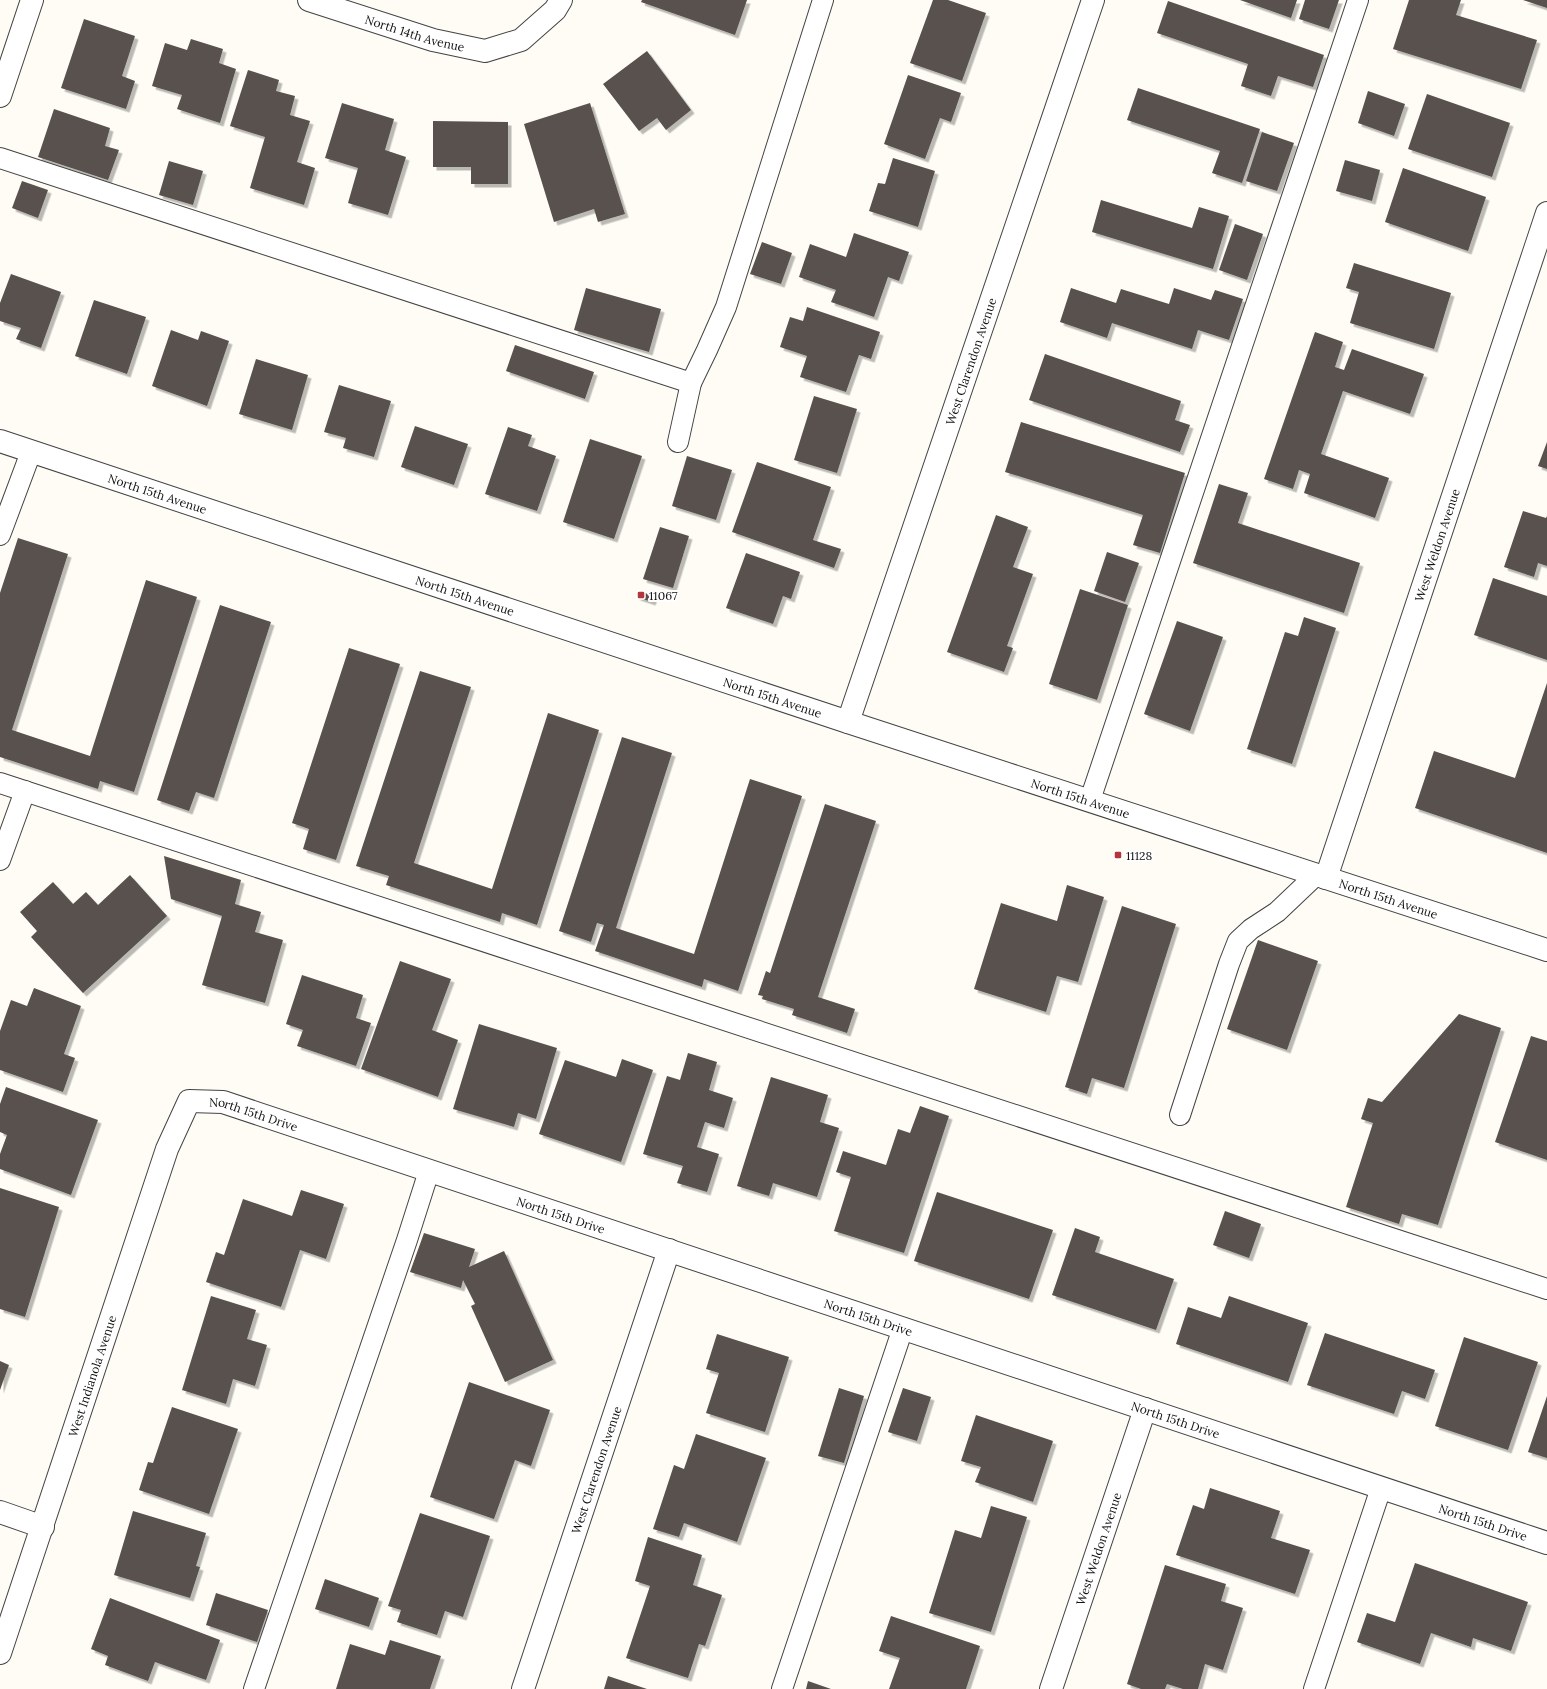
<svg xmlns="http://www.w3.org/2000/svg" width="1547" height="1689" viewBox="0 0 1547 1689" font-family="Lora,serif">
<defs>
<filter id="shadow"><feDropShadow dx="3.5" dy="3.5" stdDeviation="0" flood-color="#0004"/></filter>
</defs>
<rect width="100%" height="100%" fill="#fefcf4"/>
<g fill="#58514d" filter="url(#shadow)">
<polygon points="642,0 747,0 735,35 641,2"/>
<polygon points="933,0 948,0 986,13 962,81 910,63"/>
<polygon points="1240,0 1297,0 1291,18"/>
<polygon points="1305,0 1339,0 1329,29 1299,19"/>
<polygon points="1409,0 1461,0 1456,15 1537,40 1521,89 1393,49"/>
<polygon points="1523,0 1547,0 1547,8"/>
<polygon points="1168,1 1324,55 1313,87 1278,76 1271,96 1241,86 1248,64 1157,33"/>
<polygon points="84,19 135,36 122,76 135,81 126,109 61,88"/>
<polygon points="191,39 223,49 219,63 236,69 220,123 177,109 182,95 152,86 165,43 187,50"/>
<polygon points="647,51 691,110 666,130 657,118 639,131 603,84"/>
<polygon points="248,70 279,80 276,91 295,96 290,115 310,121 297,162 315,168 304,205 250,188 265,137 230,126"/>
<polygon points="908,75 961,93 951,122 940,118 925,159 884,144"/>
<polygon points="1138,88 1260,129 1242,183 1212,173 1220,151 1127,120"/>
<polygon points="1368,91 1405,104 1394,136 1358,123"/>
<polygon points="1427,94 1510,123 1492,177 1408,149"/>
<polygon points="342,103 394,119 385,150 406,157 388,215 348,203 358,168 325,158"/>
<polygon points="590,103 625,214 598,222 594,209 554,222 524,124"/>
<polygon points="54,109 110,128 105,146 119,150 108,180 38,157"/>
<polygon points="433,121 508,122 508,184 471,184 471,167 433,167"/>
<polygon points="1262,132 1294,143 1277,191 1246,181"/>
<polygon points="893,158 935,171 918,227 869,211 878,183 885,184"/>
<polygon points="1345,160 1380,170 1372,201 1336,191"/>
<polygon points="169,161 203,171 193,205 159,195"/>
<polygon points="1403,168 1486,197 1468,251 1385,222"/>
<polygon points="22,181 48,190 38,218 12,208"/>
<polygon points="1101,200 1192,228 1199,207 1229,216 1213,269 1092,232"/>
<polygon points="1235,224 1263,234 1247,280 1219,270"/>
<polygon points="854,233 909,252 899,281 888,277 874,317 831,302 836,290 799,277 810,244 846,257"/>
<polygon points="762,242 792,253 781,284 750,274"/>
<polygon points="1354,263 1451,293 1434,349 1350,323 1359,292 1346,288"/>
<polygon points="11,274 61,292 41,348 16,339 21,328 0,321 0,303"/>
<polygon points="586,288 661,309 649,352 574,330"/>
<polygon points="1071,288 1116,303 1121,289 1169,304 1174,288 1211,300 1215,290 1243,299 1229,340 1198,330 1192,349 1112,323 1107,338 1060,322"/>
<polygon points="94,300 146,317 127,374 75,356"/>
<polygon points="807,307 880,332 871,359 859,355 846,392 800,377 807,356 780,347 790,317 803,321"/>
<polygon points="171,330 198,340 201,331 229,341 207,406 152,386"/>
<polygon points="1315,332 1343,342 1335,367 1344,370 1352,349 1424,374 1410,414 1343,391 1321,454 1389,478 1375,518 1304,493 1310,474 1299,470 1293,489 1264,479"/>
<polygon points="515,345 594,372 585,399 506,371"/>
<polygon points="1045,354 1181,401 1175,420 1190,425 1180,452 1029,400"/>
<polygon points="256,359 308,375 292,430 239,414"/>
<polygon points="339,385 391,401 374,457 343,448 346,438 324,432"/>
<polygon points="814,396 857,409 837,473 794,460"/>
<polygon points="1021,422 1185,473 1160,553 1133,545 1143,515 1005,472"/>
<polygon points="415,426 468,444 454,485 401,467"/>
<polygon points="508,427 532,435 528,446 556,456 537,511 485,494"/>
<polygon points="590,439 642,456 614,539 563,522"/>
<polygon points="1547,442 1547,469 1538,466"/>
<polygon points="687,456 732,470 716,520 672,506"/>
<polygon points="757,462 831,487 813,540 841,549 834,568 732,532"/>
<polygon points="1219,484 1248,493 1238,523 1360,563 1344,613 1193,563"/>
<polygon points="1523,511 1546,518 1547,516 1547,566 1538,563 1534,577 1504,567"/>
<polygon points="996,515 1028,527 1013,567 1033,574 1007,646 1013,648 1004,672 947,652"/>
<polygon points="660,527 689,536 673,588 643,579"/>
<polygon points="18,538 68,554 12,730 90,756 146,580 197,597 134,792 100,781 98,789 0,757 0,593"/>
<polygon points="1107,552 1139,563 1125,602 1094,591"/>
<polygon points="746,553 800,572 791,599 783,596 773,624 726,608"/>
<polygon points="1493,578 1547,596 1547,660 1474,635"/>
<polygon points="1080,589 1128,605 1097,700 1049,684"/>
<polygon points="639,591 654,596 652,602 637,597"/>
<polygon points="220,605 271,622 214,798 196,792 189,811 157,800"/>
<polygon points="1304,617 1336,628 1292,764 1247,749 1285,632 1298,636"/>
<polygon points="1177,621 1223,637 1190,731 1144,714"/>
<polygon points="349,648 400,664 336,860 303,849 309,829 292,823"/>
<polygon points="420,671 471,687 414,863 492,889 548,713 599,730 537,925 502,913 500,922 386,885 389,876 356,866"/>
<polygon points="1547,683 1547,853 1415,808 1434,751 1515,778"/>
<polygon points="622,737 672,753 616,928 694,954 750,779 802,796 738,991 704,979 702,987 595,951 604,925 597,923 591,942 559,931"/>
<polygon points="825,804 876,821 818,997 855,1009 847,1033 792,1015 794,1009 762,999 763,996 758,995 766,971 770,973"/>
<polygon points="164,856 241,880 235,904 261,912 255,932 283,940 265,1003 202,985 222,916 171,899"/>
<polygon points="130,875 167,916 83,993 31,937 37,931 20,912 53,882 73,904 86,892 98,905"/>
<polygon points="1067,885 1104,897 1078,982 1057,976 1046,1012 974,989 1001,903 1057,921"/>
<polygon points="1122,906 1176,924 1124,1088 1092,1078 1087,1094 1065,1087"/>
<polygon points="1258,940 1318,961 1287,1050 1227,1029"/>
<polygon points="400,961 451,979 432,1030 458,1040 438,1097 361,1069"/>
<polygon points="302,975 363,995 356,1018 371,1023 356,1066 297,1046 303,1030 286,1024"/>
<polygon points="34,988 81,1006 64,1054 75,1058 63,1092 0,1070 0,1031 11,1000 27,1006"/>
<polygon points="1459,1014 1501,1028 1438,1225 1402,1214 1399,1224 1346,1207 1373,1123 1361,1119 1368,1098 1382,1102"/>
<polygon points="479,1024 557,1048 536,1119 518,1113 514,1127 453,1109"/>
<polygon points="1531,1036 1547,1041 1547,1160 1495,1142"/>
<polygon points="688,1053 717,1062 709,1090 733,1098 724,1128 705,1122 697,1147 719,1154 707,1192 677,1183 683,1166 643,1154 667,1076 680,1080"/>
<polygon points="622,1059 653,1070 621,1162 539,1134 565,1060 616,1077"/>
<polygon points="771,1077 828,1095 820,1122 839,1128 817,1197 773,1183 769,1196 737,1186"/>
<polygon points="6,1087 98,1120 71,1195 0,1169 0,1154 7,1135 0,1132 0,1104"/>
<polygon points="920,1106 949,1116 904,1253 834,1231 851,1177 836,1172 843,1151 886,1165 898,1129 910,1133"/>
<polygon points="0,1188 59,1207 25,1317 0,1309"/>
<polygon points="301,1190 344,1204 326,1259 300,1250 281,1307 206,1282 216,1252 224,1255 243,1199 292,1216"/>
<polygon points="937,1192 1053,1230 1029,1299 914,1261"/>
<polygon points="1225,1211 1261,1224 1249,1258 1213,1245"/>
<polygon points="1075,1228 1100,1237 1095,1252 1174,1279 1156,1330 1052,1295"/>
<polygon points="424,1233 475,1249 469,1267 504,1251 553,1360 505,1382 471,1306 475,1304 463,1280 461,1288 410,1272"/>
<polygon points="211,1296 256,1310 247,1339 267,1345 255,1386 233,1379 226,1404 182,1390"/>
<polygon points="1229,1296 1308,1323 1288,1382 1176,1344 1188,1307 1221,1318"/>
<polygon points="1325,1333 1435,1370 1425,1399 1402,1391 1394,1414 1307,1385"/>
<polygon points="717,1334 789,1357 765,1432 706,1413 719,1373 706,1369"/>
<polygon points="1464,1337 1538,1362 1508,1450 1435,1426"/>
<polygon points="0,1361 9,1365 0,1390"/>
<polygon points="469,1382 550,1410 531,1466 515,1460 494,1519 430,1497"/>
<polygon points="839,1388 864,1396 844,1463 818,1456"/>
<polygon points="903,1388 931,1397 917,1441 888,1432"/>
<polygon points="1547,1396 1547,1458 1528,1452"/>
<polygon points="172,1407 238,1429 209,1514 139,1490 148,1462 153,1463"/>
<polygon points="976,1415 1053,1441 1033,1502 975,1482 981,1467 961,1461"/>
<polygon points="696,1434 766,1458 737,1542 684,1523 679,1537 653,1529 674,1465 684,1469"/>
<polygon points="1210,1488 1280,1511 1271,1538 1310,1550 1295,1594 1176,1555 1193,1505 1204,1509"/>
<polygon points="991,1506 1027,1517 991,1632 929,1613 955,1530 981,1538"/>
<polygon points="133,1511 206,1533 196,1566 200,1567 190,1598 114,1575"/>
<polygon points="420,1513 490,1536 463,1617 445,1611 437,1635 397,1622 401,1610 388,1606"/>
<polygon points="648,1537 702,1555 693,1585 722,1595 705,1646 699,1644 688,1678 626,1658 650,1586 635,1581"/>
<polygon points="1415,1563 1528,1602 1511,1651 1473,1638 1471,1647 1431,1633 1420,1664 1357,1642 1367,1613 1395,1622"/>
<polygon points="1165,1565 1226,1584 1221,1601 1243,1608 1223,1670 1205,1664 1198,1689 1183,1689 1167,1684 1165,1689 1141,1689 1127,1684"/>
<polygon points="325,1579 379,1598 369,1627 315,1609"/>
<polygon points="216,1593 268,1610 257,1642 206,1625"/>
<polygon points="110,1598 220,1640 206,1680 155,1662 148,1681 105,1665 108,1656 91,1649"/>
<polygon points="891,1616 980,1646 966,1689 889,1689 900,1658 879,1651"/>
<polygon points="390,1640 441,1656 430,1689 336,1689 350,1644 385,1655"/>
<polygon points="608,1676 647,1689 604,1689"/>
<polygon points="808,1681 831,1689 806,1689"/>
</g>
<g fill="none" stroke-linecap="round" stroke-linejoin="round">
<g stroke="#434343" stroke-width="22">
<g id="service">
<polyline points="0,158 691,383"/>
<polyline points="678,442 691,383 707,350 726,307 823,0"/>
<polyline points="0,535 31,452"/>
<polyline points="0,783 1547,1289"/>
<polyline points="1090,800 1358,0"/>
<polyline points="0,860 25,791"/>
<polyline points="1180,1115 1229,964 1238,941 1251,929 1277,912 1316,875"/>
<polyline points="254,1689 407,1240 429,1171"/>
<polyline points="782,1689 903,1328"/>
<polyline points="1314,1689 1381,1488"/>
</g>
</g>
<g stroke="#434343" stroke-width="24">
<g id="minor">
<path id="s1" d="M309,0L433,40L485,51L521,40L555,10L561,0"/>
<polyline points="0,96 32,0"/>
<path id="s2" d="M848,722L1093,0"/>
<path id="s3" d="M1326,878L1547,213"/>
<polyline points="0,1512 43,1527"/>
<path id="s4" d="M0,1653L167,1149L189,1101L223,1102L1547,1543"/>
<path id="s5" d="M523,1689L669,1250"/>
<path id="s6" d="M1051,1689L1145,1409"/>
</g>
</g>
<g stroke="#434343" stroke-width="24">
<g id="tertiary">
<path id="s7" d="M0,441L848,722L1547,950"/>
</g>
</g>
<use href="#service" stroke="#fff" stroke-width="20"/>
<use href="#minor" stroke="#fff" stroke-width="22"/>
<use href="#tertiary" stroke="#fff" stroke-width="22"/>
</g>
<g fill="#b3363c" stroke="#fff" stroke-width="1.5">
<rect x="637" y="591" width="8" height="8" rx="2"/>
<rect x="1114" y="851" width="8" height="8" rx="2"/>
</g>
<g text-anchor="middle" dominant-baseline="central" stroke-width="4" stroke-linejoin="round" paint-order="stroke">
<g font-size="12" fill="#101010" stroke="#fff">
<text stroke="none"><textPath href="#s1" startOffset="111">North 14th Avenue</textPath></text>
<text stroke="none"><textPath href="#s2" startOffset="381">West Clarendon Avenue</textPath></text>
<text stroke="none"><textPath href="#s7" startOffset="166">North 15th Avenue</textPath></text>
<text stroke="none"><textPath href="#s3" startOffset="351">West Weldon Avenue</textPath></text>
<text stroke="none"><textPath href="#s7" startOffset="490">North 15th Avenue</textPath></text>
<text stroke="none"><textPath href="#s7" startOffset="814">North 15th Avenue</textPath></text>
<text stroke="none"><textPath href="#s7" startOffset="1138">North 15th Avenue</textPath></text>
<text stroke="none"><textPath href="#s7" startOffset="1462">North 15th Avenue</textPath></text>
<text stroke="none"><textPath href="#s4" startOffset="650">North 15th Drive</textPath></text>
<text stroke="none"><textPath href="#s4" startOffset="974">North 15th Drive</textPath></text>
<text stroke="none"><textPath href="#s4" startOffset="1298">North 15th Drive</textPath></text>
<text stroke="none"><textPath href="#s4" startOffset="292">West Indianola Avenue</textPath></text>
<text stroke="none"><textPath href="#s4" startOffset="1622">North 15th Drive</textPath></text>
<text stroke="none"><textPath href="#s5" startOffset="231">West Clarendon Avenue</textPath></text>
<text stroke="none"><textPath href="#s4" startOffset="1946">North 15th Drive</textPath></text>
<text stroke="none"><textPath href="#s6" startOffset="148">West Weldon Avenue</textPath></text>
</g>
<g font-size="12" fill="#101010" stroke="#fff" text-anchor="start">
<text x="649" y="595">11067</text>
<text x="1126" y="855">11128</text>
</g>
</g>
</svg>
